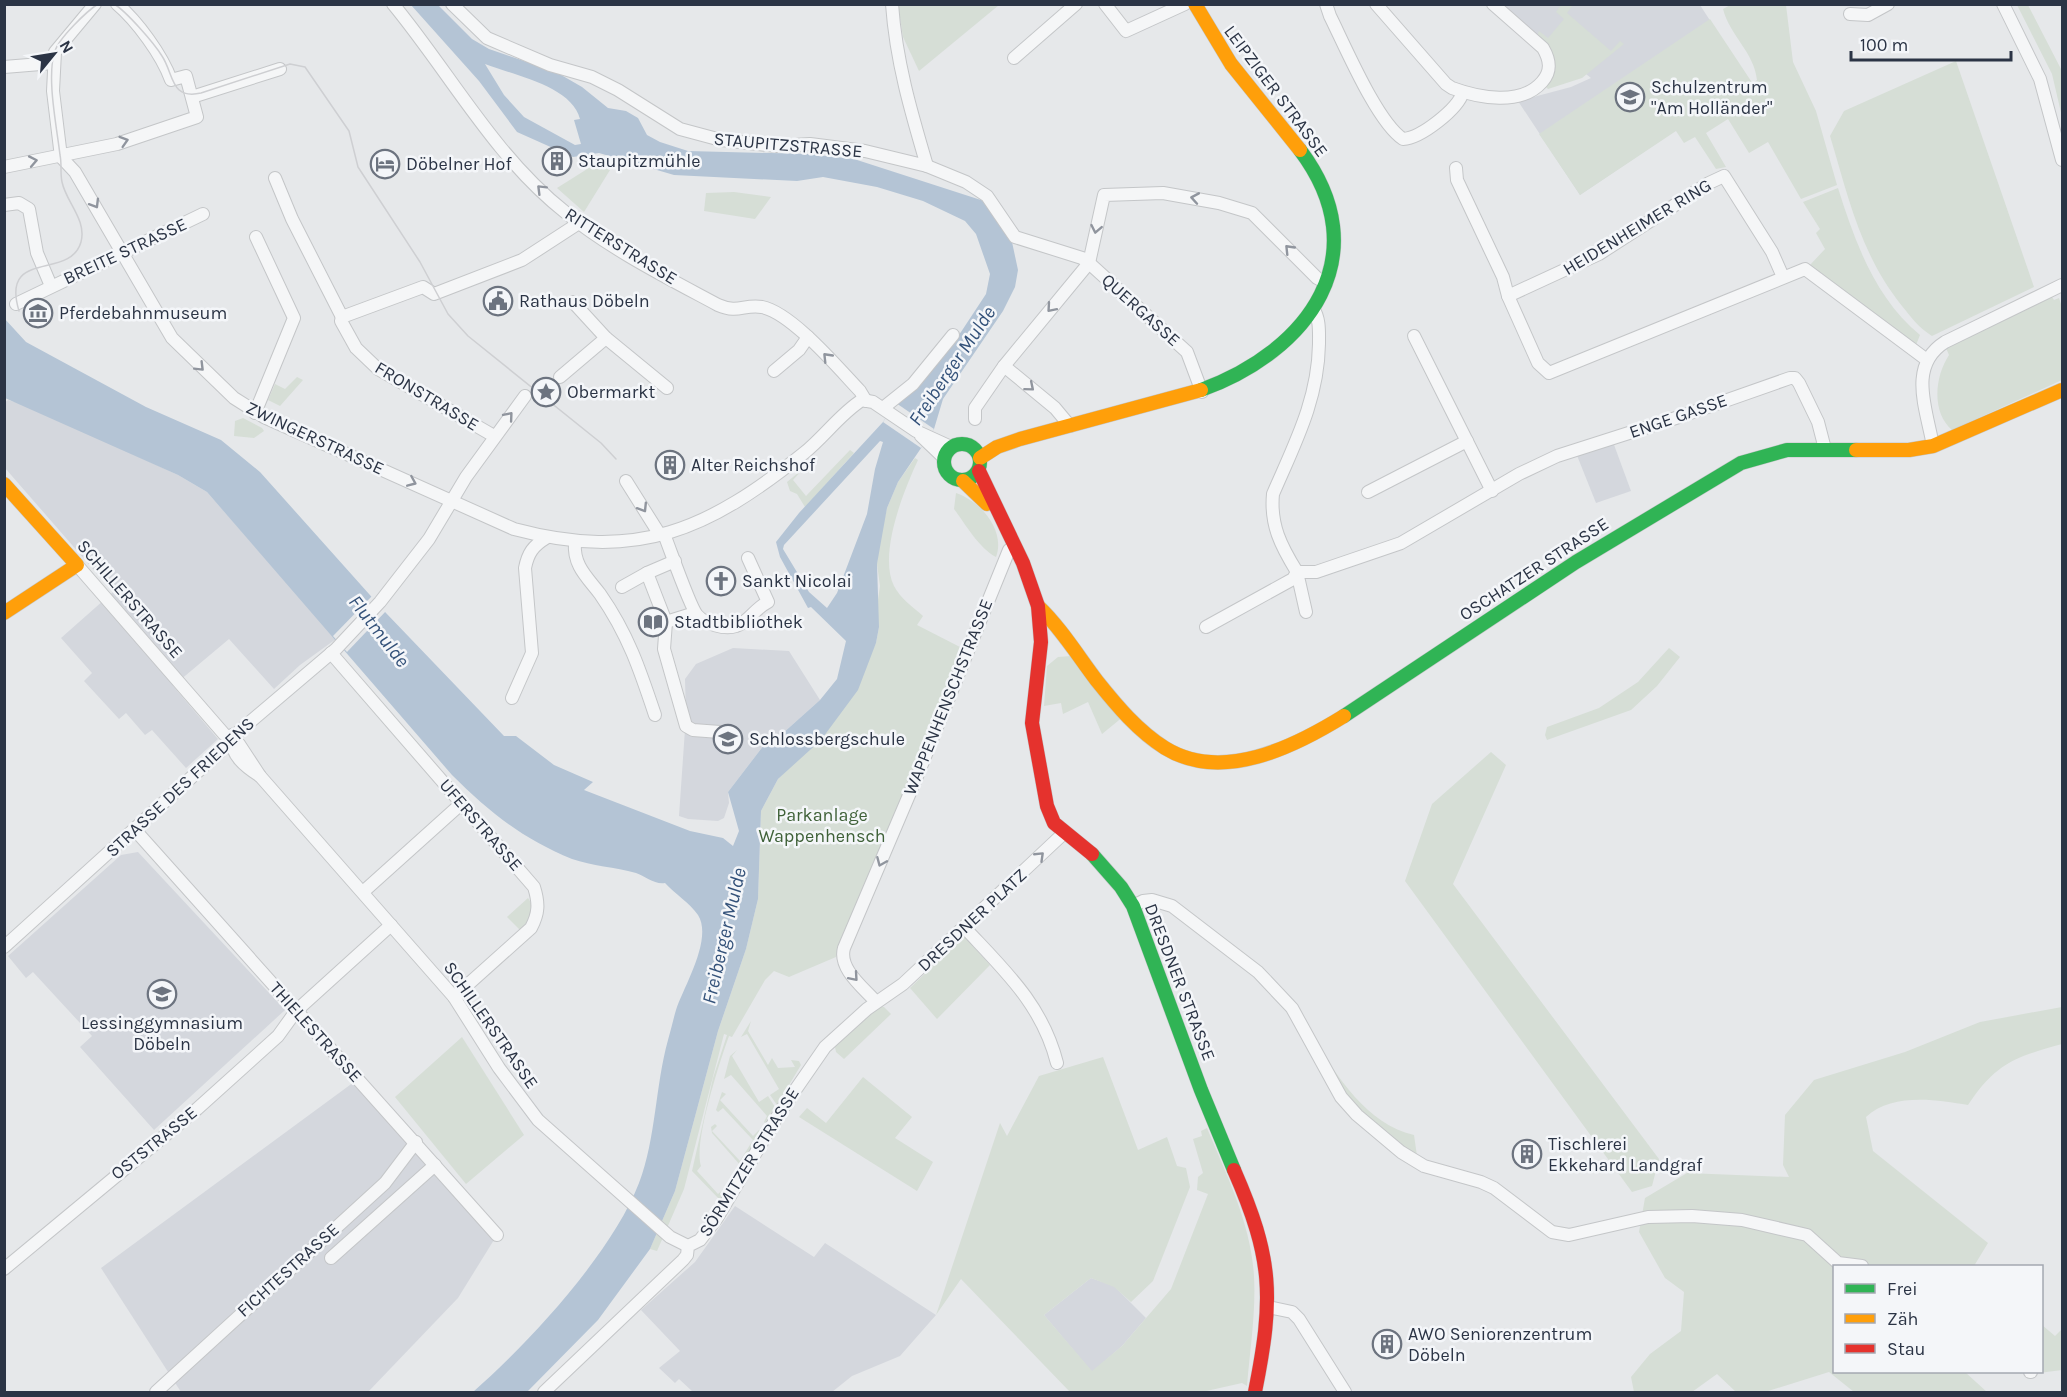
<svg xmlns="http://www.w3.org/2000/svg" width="2067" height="1397" viewBox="0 0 2067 1397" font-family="Karla,sans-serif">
<rect width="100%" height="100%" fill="#e6e8ea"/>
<g fill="#d4d7dd">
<polygon points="1498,5 1700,5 1749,81 1580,195 1518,101 1571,87 1591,78"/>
<polygon points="8,400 29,406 178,475 207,492 336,639 300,665 274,689 229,639 173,686 218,739 186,768 152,730 145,735 126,713 119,719 84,681 92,673 61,638 113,592 5,468 4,403"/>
<polygon points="1613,442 1631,491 1596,503 1576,453"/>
<polygon points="733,648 789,651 820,700 782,734 764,745 728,792 729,803 724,818 718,821 688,819 679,816 686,715 685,679 696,664"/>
<polygon points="138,852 285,1010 154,1130 80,1047 92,1036 33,972 26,978 8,956 121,855"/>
<polygon points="354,1082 497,1235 458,1298 368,1392 181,1392 101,1268"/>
<polygon points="735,1206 814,1257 825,1243 936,1315 900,1356 852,1376 832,1392 693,1392 679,1379 675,1383 659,1368 680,1351 641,1310 695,1262"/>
<polygon points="1091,1278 1114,1286 1146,1318 1122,1346 1092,1372 1044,1315"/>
</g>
<g fill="#d6ded6">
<path d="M1732,4L1786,5L1793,62L1816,111L1837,185L1801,199L1768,142L1749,153L1728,119L1706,133L1726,167L1716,169L1695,137L1684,143L1676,131L1580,195L1539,134L1710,19L1753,84L1757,80C1754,52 1730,36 1723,9Z"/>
<polygon points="898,5 999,5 919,71 903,37"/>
<polygon points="1561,5 1572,6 1567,13 1611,51 1620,41 1624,44 1582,78 1548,89 1546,87 1550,79 1537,36 1539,31 1548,38 1564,19 1556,12"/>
<polygon points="2017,5 2028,5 2062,71 2062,117 2052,74"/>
<path d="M1956,61L2034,287L1932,336C1919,328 1911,317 1902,306C1860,253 1849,199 1830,136L1844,111Z"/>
<polygon points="598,165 610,170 584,212 557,188 592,166"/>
<path d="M1838,188C1855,242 1875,298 1920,335L1916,345L1810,265L1825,249L1816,233L1820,229L1803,202Z"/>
<polygon points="734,192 771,197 755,219 704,211 706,193"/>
<path d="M2052,297L2054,300L2059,298L2062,307V380L1952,430C1931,412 1935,376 1949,355L1946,348Z"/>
<polygon points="297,377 303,380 280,406 268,400 275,384 285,389"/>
<polygon points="243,418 262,428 264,431 254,438 234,436 235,421"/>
<polygon points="850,450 854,453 805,507 797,494 790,491 787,482 804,468 793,480 806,496"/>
<path d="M915,458L918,460C904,490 878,554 894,586C900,598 913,607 923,616L917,625L960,647L943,701L836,957L789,977L774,971L765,980L732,1037L729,1036C720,1061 693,1143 701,1166L697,1171L718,1194L726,1187L727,1189L720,1200L692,1171L713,1078L727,1035L724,1034L684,1189L657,1251L650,1249L675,1191L718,1031L746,949L758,899L761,811L778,779L797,760L867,662L876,643L879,627L876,613L880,586L877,564L879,540L887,508L898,482Z"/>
<path d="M956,493C980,501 1006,530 996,557C979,548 966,525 954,509Z"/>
<polygon points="1669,648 1680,657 1657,686 1631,710 1547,740 1545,735 1547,727 1599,708 1638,682"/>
<polygon points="1071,656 1124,716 1102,734 1088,702 1063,714 1061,703 1044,706 1047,666 1058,657"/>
<polygon points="1491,752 1506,765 1453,884 1659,1159 1652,1186 1632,1192 1405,881 1432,804"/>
<polygon points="528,898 532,904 532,919 520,930 507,917"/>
<polygon points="964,936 990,965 937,1019 910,988"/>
<polygon points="878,1006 884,1007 891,1014 844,1059 836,1052 835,1047"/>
<path d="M2062,1007V1044C2015,1057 1996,1063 1968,1105C1935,1099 1891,1093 1866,1117L1873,1151L1988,1243L1974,1266H1834V1372H1965L1987,1392H1854L1829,1372L1765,1392H1736L1717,1374L1692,1392H1634L1631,1377L1650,1354L1681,1331L1684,1292L1665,1278L1639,1232L1645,1198L1687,1173L1789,1177L1783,1165L1785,1115L1814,1080L1905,1052L1980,1022Z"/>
<polygon points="751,1021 748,1031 768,1065 772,1058 778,1068 795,1067 791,1060 799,1061 801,1065 777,1105 770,1095 779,1089 747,1034 741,1037"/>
<polygon points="462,1037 524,1135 466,1184 395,1097"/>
<path d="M1312,1038C1338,1076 1366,1124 1414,1135L1417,1156L1402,1149L1343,1095Z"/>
<polygon points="737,1050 732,1056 759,1102 768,1096 775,1107 765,1123 764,1122 767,1116 731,1075 724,1079 730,1056"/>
<path d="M1103,1057L1138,1150L1167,1137L1177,1166L1186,1168L1190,1187L1153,1281L1131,1302L1114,1287L1091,1278L1044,1315L1092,1371L1122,1346L1171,1289L1208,1194L1197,1190L1198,1177L1203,1173L1193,1139L1202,1136L1201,1131L1207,1128C1227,1176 1251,1224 1254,1276C1256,1313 1250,1349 1247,1386L1242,1383L1202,1392H1070L961,1279L936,1315L1000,1123L1007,1136L1039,1076Z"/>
<polygon points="863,1077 912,1117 895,1138 933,1162 917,1191 799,1117 807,1108 826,1123"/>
<polygon points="722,1092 726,1094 720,1100 753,1136 759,1130 761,1132 741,1166 712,1133 711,1127 715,1124 717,1126 712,1131 740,1161 753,1140 723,1108 718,1112 716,1110"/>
<polygon points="2042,1325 2055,1336 2062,1329 2062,1370 2039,1373 2037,1372 2042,1372"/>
</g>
<path fill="#b4c4d5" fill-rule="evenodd" d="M411,5H438L472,39L489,49L556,72L582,87L608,108L626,111L638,118L647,135L660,142L688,151L808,154L854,159L984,201L1012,242L1018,270L1015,287L1003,311L943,399L934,429L898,482L887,508L877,564L879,627L876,643L858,690L821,740L778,779L761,811L758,899L746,949L718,1031L675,1191L650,1249L598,1320L527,1392H473C529,1343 612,1253 639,1183C656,1138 655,1087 668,1040C671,1030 673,1020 676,1010C684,986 713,939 698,915C690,903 675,894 665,883C655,885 645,876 636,873C615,867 592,866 572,859C523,839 489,812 452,775L207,492L178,475L5,398L4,318L26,342L146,407L221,440L260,472L386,613L504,736H516L554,765L593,782L584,790L690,831L723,838L733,846L739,831L728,792L764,745L782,734L820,700L837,679L846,641L811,607L808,608L780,557L776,542L799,513L883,422L896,403L916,387L961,332L986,294L990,274L976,234L965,221L923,201L877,187L823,177L797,181L674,175L599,153L573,157L517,132L479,81ZM485,64C513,75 572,86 580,119L574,120L581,144L575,145L524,117L504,95ZM880,441L883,442L875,469L867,514L837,593L827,608L809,592L783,549L784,545Z"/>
<g fill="#e6e8ea">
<polygon points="896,403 934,429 921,448 883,422"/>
<polygon points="373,595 387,610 347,652 333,636"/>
</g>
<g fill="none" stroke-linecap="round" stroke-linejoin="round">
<g stroke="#c4c6c8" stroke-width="14">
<g id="street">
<path d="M393,4C450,73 494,156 565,212C610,249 666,277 718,305C739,314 743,304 762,307C792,313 839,369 860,391L866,401"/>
<polyline points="452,4 487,38 550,65 592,77 618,90 680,129 721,140 777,146 810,144 865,151 927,166 966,182 987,196 1015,237 1082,258 1089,263 1187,352 1202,392"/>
<path d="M892,4C896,61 911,112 927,166"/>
<polyline points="1105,4 1126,31 1185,4"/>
<path d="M1326,4L1330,16C1345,46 1377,122 1403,139C1421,138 1458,109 1463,92"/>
<path d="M1376,4L1446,84L1452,88C1479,98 1521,106 1542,82C1552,71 1550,60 1543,48L1493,4"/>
<polyline points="2003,4 2040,79 2062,160"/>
<polyline points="1850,14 1868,15 1888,4"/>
<polyline points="1014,58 1076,4"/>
<polyline points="4,67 53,63"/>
<polyline points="192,97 280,69"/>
<path d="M61,157L75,172L172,338L234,398L264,417L514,529C638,562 708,530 804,453C824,437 841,413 862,400L873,402L916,431L951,447"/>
<polyline points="61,157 53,91 55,52 95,4"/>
<path d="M4,167L117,144L197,117L186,76L171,80C162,55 137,21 117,4"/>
<polyline points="1456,168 1457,180 1503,277 1508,296"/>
<polyline points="275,178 292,219 342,317"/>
<polyline points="4,205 19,203 29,209 37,253 51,286"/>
<polyline points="1783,277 1772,252 1724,176 1709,183 1599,254 1508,296 1538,363 1549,373 1805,269 1927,360"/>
<polyline points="573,302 606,338 667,388"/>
<polyline points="16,304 203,214"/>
<path d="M1313,308C1320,319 1319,331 1319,344C1318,400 1295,443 1273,494C1270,525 1281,546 1297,572H1316L1401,543L1519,474L1557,456L1682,416L1790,378H1795L1799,383L1818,422L1825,449"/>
<polyline points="1414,336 1492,491"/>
<polyline points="1004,366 1055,408 1070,426"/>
<polyline points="774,371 799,350 808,337"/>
<polyline points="560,377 606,338"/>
<polyline points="883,408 913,384 953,335"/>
<polyline points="255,413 294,318 256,237"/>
<polyline points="975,419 975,408 1004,366 1089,263 1104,195 1163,193 1219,203 1252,213 1317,278 1326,283"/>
<polyline points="494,436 378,369 356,348 341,321 342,317 423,287 434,294 522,260 579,223"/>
<polyline points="921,436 944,458"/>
<path d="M1933,446C1927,410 1907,366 1945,342L2062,285"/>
<polyline points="626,481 660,535"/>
<polyline points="1368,492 1467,441"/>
<path d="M664,534C670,549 690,607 697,615C705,624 725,630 736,626C749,622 754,609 768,602L748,558"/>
<path d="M575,543C573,565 587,577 600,594C628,634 640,670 655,715"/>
<polyline points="675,561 647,573 666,622 664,649 686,726 693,730 720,732"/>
<polyline points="77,565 224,734 239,744 260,776 454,997 499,1068 538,1120 670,1237 688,1246"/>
<polyline points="622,587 647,573"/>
<polyline points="666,622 695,613"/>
<polyline points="1206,627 1293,579 1297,572 1306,612"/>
<path d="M331,653L534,887C539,903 539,913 531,928L454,997"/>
<path d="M512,698L532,653L525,568C528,553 533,546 546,538"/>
<path d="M230,736C232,756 244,766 260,776"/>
<polyline points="135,830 497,1235"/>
<polyline points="363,892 462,803"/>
<polyline points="1133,906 1143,901 1152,900 1172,906 1258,972 1292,1008 1341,1097 1357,1115 1401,1152 1424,1166 1481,1182 1494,1188 1552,1232 1569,1235 1648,1217 1692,1216 1742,1220 1807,1235 1838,1263 1862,1266"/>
<path d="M964,927C1004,970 1042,1004 1057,1063"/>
<polyline points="4,947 225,747 230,736 237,733 336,649 380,602 429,539 466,477 525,396"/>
<path d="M876,1002C864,988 838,969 844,948L918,774L1009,550"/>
<polyline points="331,1258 435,1165"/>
<polyline points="4,1269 197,1109 278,1036 296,1011 391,925"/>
<polyline points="1268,1307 1292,1312 1299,1319 1345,1392"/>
<polyline points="2030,1372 2031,1372"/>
<polyline points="156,1392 385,1183 416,1142"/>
<polyline points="544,1392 683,1260 687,1255 688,1246 700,1240 717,1218 780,1112 825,1047 867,1009 903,984 1064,833"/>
</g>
</g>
<g stroke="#c4c6c8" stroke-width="15">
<g id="fast">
<path d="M1201,390C1309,351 1379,255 1300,150"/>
<circle cx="962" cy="462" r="18"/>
<polyline points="1344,716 1576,562 1741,463 1787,450 1856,450"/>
<polyline points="1092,854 1121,887 1133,906 1201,1090 1234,1170"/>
</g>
</g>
<g stroke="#c4c6c8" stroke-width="15">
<g id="slow">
<polyline points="1195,4 1231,64 1300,150"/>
<polyline points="1856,450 1909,450 1933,446 2062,390"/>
<polyline points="980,458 997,447 1020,439 1201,390"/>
<polyline points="963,481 987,504"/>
<polyline points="4,484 77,565 4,613"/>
<path d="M1038,606C1061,628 1078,656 1097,681C1117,706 1138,731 1165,748C1222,783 1294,747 1344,716"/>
</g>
</g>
<g stroke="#c4c6c8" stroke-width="15">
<g id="jam">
<polyline points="979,471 1023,563 1038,606 1041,642 1032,723 1047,806 1054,823 1092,854"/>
<path d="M1234,1170C1273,1259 1274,1297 1255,1392"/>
</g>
</g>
<use href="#street" stroke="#f5f6f7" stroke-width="12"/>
<use href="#fast" stroke="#30b455" stroke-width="14"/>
<use href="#slow" stroke="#ff9f0a" stroke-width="14"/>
<use href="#jam" stroke="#e5322d" stroke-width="14"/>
<g stroke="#cecfd2" stroke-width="1.5">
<path d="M114,4C126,11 154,43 162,56C174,74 170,100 201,93L290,64L305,67L349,131L358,167L420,262L448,314L468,336L601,443L616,459"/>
<path d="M19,311C0,248 70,281 81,242C87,220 66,202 62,182C60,173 62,164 60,155C57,128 46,76 55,51C59,38 87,11 98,4"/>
</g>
</g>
<defs><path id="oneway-chevron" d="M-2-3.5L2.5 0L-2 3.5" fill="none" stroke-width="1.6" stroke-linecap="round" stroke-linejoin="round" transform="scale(1.5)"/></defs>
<g stroke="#90959e">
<use href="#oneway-chevron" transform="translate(124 141) rotate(-17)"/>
<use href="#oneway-chevron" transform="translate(33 161) rotate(-11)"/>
<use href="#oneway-chevron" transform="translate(541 189) rotate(-135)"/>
<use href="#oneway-chevron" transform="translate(1195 198) rotate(-170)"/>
<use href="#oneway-chevron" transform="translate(95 204) rotate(59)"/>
<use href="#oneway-chevron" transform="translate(1096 229) rotate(101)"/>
<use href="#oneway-chevron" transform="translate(1289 249) rotate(-134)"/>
<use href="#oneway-chevron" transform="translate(1051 308) rotate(131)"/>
<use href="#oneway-chevron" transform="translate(827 357) rotate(-134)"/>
<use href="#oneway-chevron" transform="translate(200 367) rotate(45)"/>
<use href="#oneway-chevron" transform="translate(1030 387) rotate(40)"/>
<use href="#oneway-chevron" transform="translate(509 416) rotate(-50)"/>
<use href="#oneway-chevron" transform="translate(412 482) rotate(23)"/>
<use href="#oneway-chevron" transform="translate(643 508) rotate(58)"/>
<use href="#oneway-chevron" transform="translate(1040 856) rotate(-44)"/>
<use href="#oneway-chevron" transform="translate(881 862) rotate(113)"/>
<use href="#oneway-chevron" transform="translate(854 977) rotate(49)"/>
</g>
<defs>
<g id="school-ring" transform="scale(1.5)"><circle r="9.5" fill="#f4f6f9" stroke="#6c737f" stroke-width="1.5"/><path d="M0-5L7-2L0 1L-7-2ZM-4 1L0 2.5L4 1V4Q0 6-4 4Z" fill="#6c737f"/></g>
<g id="building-ring" transform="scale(1.5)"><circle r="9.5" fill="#f4f6f9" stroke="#6c737f" stroke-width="1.5"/><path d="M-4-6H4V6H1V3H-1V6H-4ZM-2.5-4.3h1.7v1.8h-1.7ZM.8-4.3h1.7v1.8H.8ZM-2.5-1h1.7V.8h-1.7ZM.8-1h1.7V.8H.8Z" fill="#6c737f"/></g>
<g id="hotel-ring" transform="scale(1.5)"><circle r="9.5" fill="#f4f6f9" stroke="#6c737f" stroke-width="1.5"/><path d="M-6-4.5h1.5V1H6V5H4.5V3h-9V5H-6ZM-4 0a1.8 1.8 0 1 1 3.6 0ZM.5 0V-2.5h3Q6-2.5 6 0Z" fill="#6c737f"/></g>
<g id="civic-ring" transform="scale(1.5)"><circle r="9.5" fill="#f4f6f9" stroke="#6c737f" stroke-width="1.5"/><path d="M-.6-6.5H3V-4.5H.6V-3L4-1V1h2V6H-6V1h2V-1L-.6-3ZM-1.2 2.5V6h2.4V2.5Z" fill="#6c737f"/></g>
<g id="museum-ring" transform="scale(1.5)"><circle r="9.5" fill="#f4f6f9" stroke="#6c737f" stroke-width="1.5"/><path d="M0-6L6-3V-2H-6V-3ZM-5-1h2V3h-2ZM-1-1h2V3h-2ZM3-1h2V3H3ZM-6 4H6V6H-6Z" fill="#6c737f"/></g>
<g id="sight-ring" transform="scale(1.5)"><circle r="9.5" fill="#f4f6f9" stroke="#6c737f" stroke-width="1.5"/><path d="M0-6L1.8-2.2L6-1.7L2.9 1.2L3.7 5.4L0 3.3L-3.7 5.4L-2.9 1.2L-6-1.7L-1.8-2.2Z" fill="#6c737f"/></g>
<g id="church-ring" transform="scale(1.5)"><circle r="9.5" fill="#f4f6f9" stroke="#6c737f" stroke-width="1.5"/><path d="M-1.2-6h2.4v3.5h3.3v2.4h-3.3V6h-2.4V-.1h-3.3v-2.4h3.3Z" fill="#6c737f"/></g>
<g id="library-ring" transform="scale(1.5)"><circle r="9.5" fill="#f4f6f9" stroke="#6c737f" stroke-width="1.5"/><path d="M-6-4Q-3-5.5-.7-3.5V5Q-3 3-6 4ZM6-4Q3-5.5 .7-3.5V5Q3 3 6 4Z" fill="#6c737f"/></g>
</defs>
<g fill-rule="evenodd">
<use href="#school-ring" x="1630" y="97"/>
<use href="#building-ring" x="557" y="161"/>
<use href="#hotel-ring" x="385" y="164"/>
<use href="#civic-ring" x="498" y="301"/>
<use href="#museum-ring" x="38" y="313"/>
<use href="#sight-ring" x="546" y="392"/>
<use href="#building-ring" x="670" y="465"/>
<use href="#church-ring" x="721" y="581"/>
<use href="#library-ring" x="653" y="622"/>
<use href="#school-ring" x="728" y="739"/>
<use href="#school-ring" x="162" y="994"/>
<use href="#building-ring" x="1527" y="1154"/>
<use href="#building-ring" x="1387" y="1344"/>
</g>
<g text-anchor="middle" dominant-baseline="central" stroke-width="5" stroke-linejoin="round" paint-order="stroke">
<g font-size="18" fill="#2b3445" stroke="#f4f6f9" text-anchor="start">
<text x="1651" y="87">Schulzentrum<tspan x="1651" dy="21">"Am Holländer"</tspan></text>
<text x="578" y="161">Staupitzmühle</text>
<text x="406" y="164">Döbelner Hof</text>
<text x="519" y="301">Rathaus Döbeln</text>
<text x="59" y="313">Pferdebahnmuseum</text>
<text x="567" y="392">Obermarkt</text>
<text x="691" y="465">Alter Reichshof</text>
<text x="742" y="581">Sankt Nicolai</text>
<text x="674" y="622">Stadtbibliothek</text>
<text x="749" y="739">Schlossbergschule</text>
<text x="162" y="1023" text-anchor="middle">Lessinggymnasium<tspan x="162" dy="21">Döbeln</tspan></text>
<text x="1548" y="1144">Tischlerei<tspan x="1548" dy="21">Ekkehard Landgraf</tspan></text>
<text x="1408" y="1334">AWO Seniorenzentrum<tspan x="1408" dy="21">Döbeln</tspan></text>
</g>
<g font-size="18" fill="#2b3445" stroke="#f4f6f9">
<text transform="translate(1276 91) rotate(53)">LEIPZIGER STRASSE</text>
<text transform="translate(788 145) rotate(5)">STAUPITZSTRASSE</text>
<text transform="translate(1637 227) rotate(-31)">HEIDENHEIMER RING</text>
<text transform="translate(621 246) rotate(32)">RITTERSTRASSE</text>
<text transform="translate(125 251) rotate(-25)">BREITE STRASSE</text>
<text transform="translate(1141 310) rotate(42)">QUERGASSE</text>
<text transform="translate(427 396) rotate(31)">FRONSTRASSE</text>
<text transform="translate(1678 416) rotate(-19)">ENGE GASSE</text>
<text transform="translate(315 438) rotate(25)">ZWINGERSTRASSE</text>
<text transform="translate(1534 569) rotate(-33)">OSCHATZER STRASSE</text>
<text transform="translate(130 599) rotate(49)">SCHILLERSTRASSE</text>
<text transform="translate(948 697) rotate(-68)">WAPPENHENSCHSTRASSE</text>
<text transform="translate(180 787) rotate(-43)">STRASSE DES FRIEDENS</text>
<text transform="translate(481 825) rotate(49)">UFERSTRASSE</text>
<text transform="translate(972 920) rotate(-43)">DRESDNER PLATZ</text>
<text transform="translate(1180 982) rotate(69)">DRESDNER STRASSE</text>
<text transform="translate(491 1025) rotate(55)">SCHILLERSTRASSE</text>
<text transform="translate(316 1032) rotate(48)">THIELESTRASSE</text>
<text transform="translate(154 1143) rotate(-39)">OSTSTRASSE</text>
<text transform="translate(749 1162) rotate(-58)">SÖRMITZER STRASSE</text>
<text transform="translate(288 1270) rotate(-42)">FICHTESTRASSE</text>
</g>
<g font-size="18" fill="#3f6138" stroke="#f4f6f9">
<text x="822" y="815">Parkanlage<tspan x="822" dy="21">Wappenhensch</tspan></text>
</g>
<g font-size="20" font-style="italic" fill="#34527a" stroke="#f4f6f9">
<text transform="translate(952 366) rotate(-56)">Freiberger Mulde</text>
<text transform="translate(379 631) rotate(52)">Flutmulde</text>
<text transform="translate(724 936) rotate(-77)">Freiberger Mulde</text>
</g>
</g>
<rect width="2067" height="1397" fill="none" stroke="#2b3445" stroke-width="12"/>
<rect x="1833" y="1265" width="210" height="108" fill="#f4f6f9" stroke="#a4a8b1" stroke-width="1.5"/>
<rect x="1845" y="1284" width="30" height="9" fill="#30b455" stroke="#a4a8b1" stroke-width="1.5"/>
<text x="1887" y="1295" font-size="18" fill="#2b3445">Frei</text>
<rect x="1845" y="1314" width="30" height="9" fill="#ff9f0a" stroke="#a4a8b1" stroke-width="1.5"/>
<text x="1887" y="1325" font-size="18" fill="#2b3445">Zäh</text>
<rect x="1845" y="1344" width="30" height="9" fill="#e5322d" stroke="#a4a8b1" stroke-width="1.5"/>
<text x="1887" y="1355" font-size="18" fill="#2b3445">Stau</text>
<g transform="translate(54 54) rotate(60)" stroke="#f4f6f9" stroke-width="4.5" paint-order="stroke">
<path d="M0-4.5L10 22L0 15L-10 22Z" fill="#2b3445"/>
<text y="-9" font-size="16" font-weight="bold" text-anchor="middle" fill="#2b3445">N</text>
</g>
<path d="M1851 51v9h160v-9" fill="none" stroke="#2b3445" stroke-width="3"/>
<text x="1860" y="51" font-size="18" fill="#2b3445" stroke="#f4f6f9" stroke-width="4.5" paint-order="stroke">100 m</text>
</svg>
